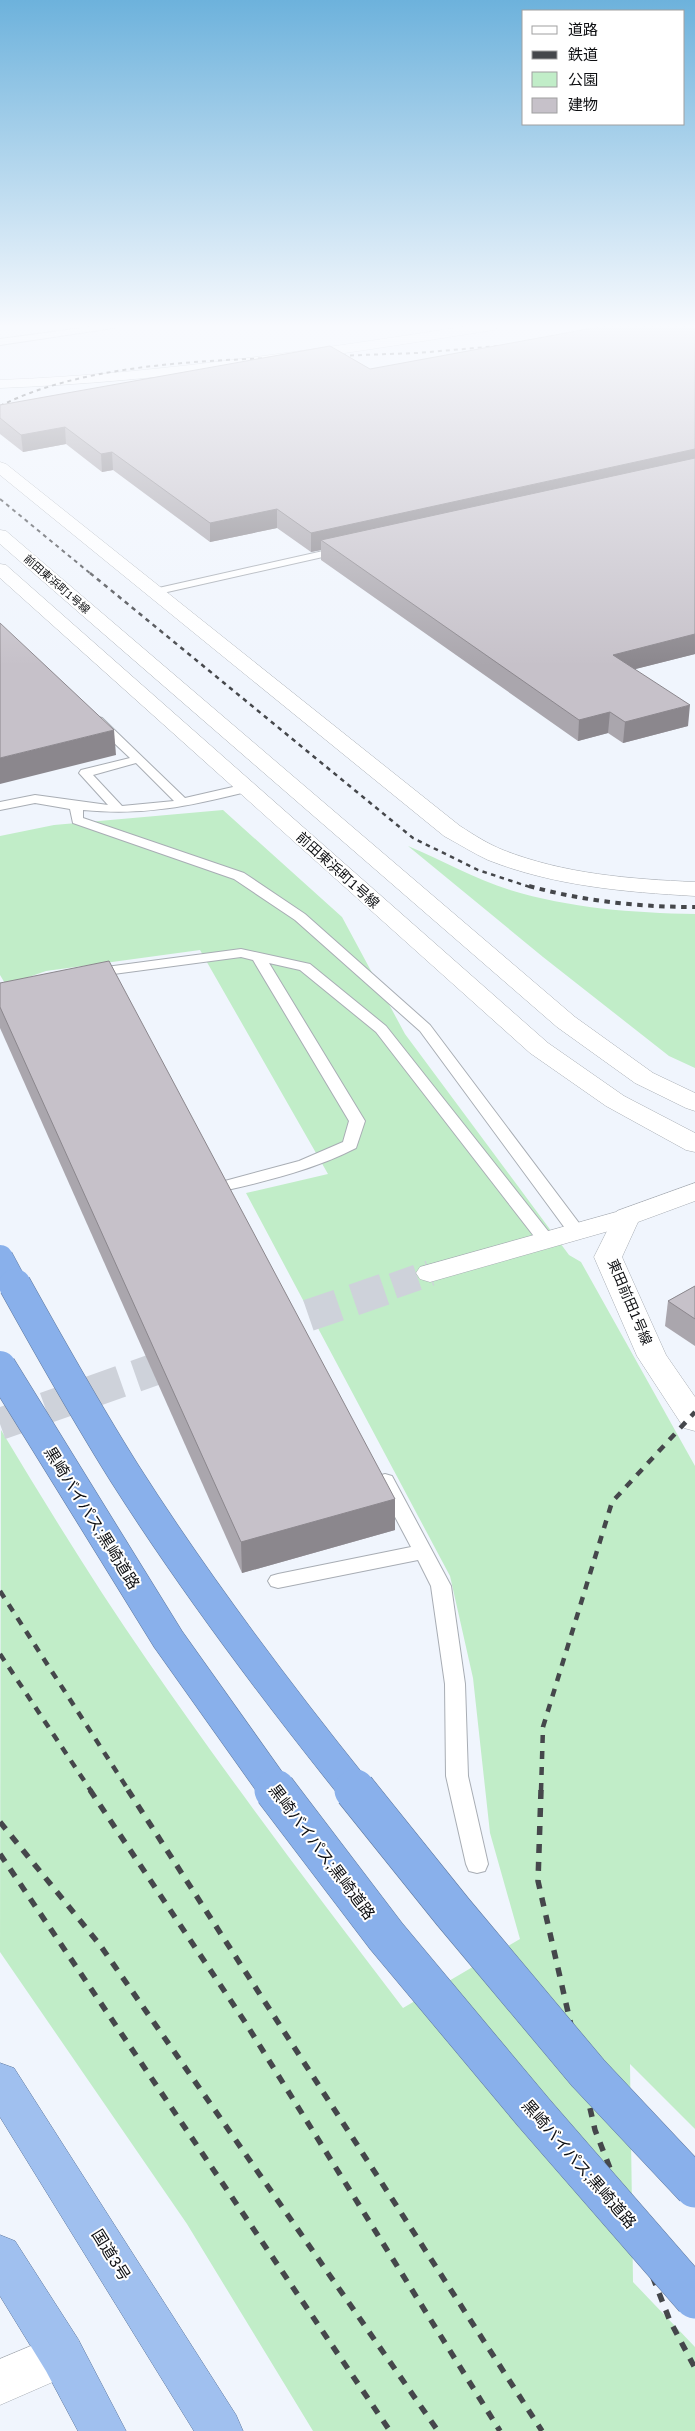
<svg xmlns="http://www.w3.org/2000/svg" width="695" height="2431" viewBox="0 0 695 2431" font-family="Helvetica,'Noto Sans JP',sans-serif">
<rect width="100%" height="100%" fill="#f0f5fd"/>
<g fill="#c1edc8">
<path d="M223,810L342,917L405,1034L569,1255L581,1262L695,1466V2129L630,2064L633,2282L695,2347V2431H313L187,2224L0,1952L1,1430C48,1508 95,1585 147,1660C229,1779 316,1894 403,2008L520,1939L490,1833L473,1678L450,1576L246,1193L328,1174L200,950L46,971L6,985L0,975V836L54,825Z"/>
<path d="M408,846C442,860 475,879 510,890C569,908 633,913 695,914V1068L669,1056L543,957Z"/>
</g>
<g fill="none" stroke-linecap="round" stroke-linejoin="round">
<polyline stroke="#ced2da" stroke-width="26" stroke-dasharray="26 12" stroke-linecap="butt" points="393,1286 430,1273"/>
<g stroke="#ced2da" stroke-width="32" stroke-dasharray="32 16" stroke-linecap="butt">
<polyline points="263,1331 397,1285"/>
<polyline points="0,1424 187,1358"/>
</g>
<g stroke="#a8adb4" stroke-width="2">
<g id="service">
<polygon points="97,326 117,326 113,328 0,345 0,339"/>
<polygon points="341,547 345,548 345,552 154,595 149,592 154,589"/>
<path d="M98,717L102,718L185,798L246,784L252,788L250,791C190,806 146,816 83,810V818L244,873L305,914L430,1025L582,1227L584,1231L582,1235H570L420,1031L295,920L234,879L73,823L70,809L35,803L0,810V802L35,795L108,805L79,773L81,770L130,758L94,724L92,721L94,718ZM136,763L174,801L122,806L93,775Z"/>
<path d="M241,949L310,964L386,1026L552,1236L554,1240L552,1244H540L376,1032L300,970L269,963L365,1121L356,1148C315,1169 271,1180 227,1190L221,1188L219,1185L221,1182L299,1161L343,1142L349,1121L253,960L241,957L91,977L84,973L91,969Z"/>
<polygon points="385,1474 392,1476 451,1586 465,1684 468,1776 488,1864 485,1871 477,1873 469,1871 466,1864 446,1776 445,1684 431,1586 418,1560 278,1588 271,1586 268,1581 271,1576 278,1574 411,1547 376,1481 378,1476"/>
</g>
</g>
<g stroke="#a8adb4" stroke-width="1">
<g id="minor">
<path d="M468,326H500L493,330C329,356 166,382 0,388V380C157,374 312,350 468,326Z"/>
<path d="M0,462L6,464L460,826C474,835 488,844 503,850C564,874 630,879 695,882V896C625,892 554,886 488,860C473,853 459,844 444,836L0,475Z"/>
<polygon points="627,1209 637,1211 641,1217 637,1223 430,1282 420,1279 416,1273 420,1267"/>
<polygon points="62,2333 78,2339 84,2355 78,2371 0,2405 0,2359"/>
</g>
</g>
<g stroke="#a8adb4" stroke-width="1">
<g id="tertiary">
<polygon points="0,530 6,531 575,1017 653,1073 695,1093 695,1111 686,1108 635,1083 557,1027 0,544"/>
<polygon points="0,564 6,565 548,1043 624,1096 695,1133 695,1152 686,1150 606,1106 530,1053 0,578"/>
<polygon points="695,1183 695,1201 638,1222 622,1257 666,1355 695,1397 695,1431 684,1428 637,1356 594,1257 617,1211"/>
</g>
</g>
<g stroke="#5e789f" stroke-width="1">
<g id="trunk">
<polygon points="0,2063 14,2068 236,2415 243,2431 194,2431 0,2117"/>
<polygon points="0,2235 15,2241 78,2339 126,2431 78,2431 46,2371 0,2296"/>
</g>
</g>
<use href="#service" fill="#fff" fill-rule="evenodd"/>
<use href="#minor" fill="#fff" fill-rule="evenodd"/>
<use href="#tertiary" fill="#fff" fill-rule="evenodd"/>
<use href="#trunk" fill="#a0c0ef" fill-rule="evenodd"/>
<g stroke="#45474b" stroke-width="2" stroke-dasharray="4 4" stroke-linecap="butt">
<polyline points="334,356 417,353 498,346"/>
<path d="M0,406C77,367 188,361 274,358"/>
<polyline points="0,499 91,574"/>
</g>
<polyline stroke="#45474b" stroke-width="2.5" stroke-dasharray="4.5 4.5" stroke-linecap="butt" points="90,573 413,838 478,870 533,888"/>
<path stroke="#45474b" stroke-width="4" stroke-dasharray="5.5 5.5" stroke-linecap="butt" d="M529,886C583,901 638,907 695,907"/>
<g stroke="#45474b" stroke-width="4.5" stroke-dasharray="8 8" stroke-linecap="butt">
<polyline points="0,1591 129,1791"/>
<polyline points="0,1654 91,1791"/>
<polyline points="541,1791 543,1727 612,1502 695,1412"/>
</g>
<g stroke="#45474b" stroke-width="5.5" stroke-dasharray="9 9" stroke-linecap="butt">
<polyline points="90,1790 245,2022 500,2431"/>
<polyline points="128,1790 542,2431"/>
<polyline points="541,1790 538,1881 595,2130 670,2321 695,2368"/>
<polyline points="0,1822 100,1945 438,2431"/>
<polyline points="0,1854 390,2431"/>
</g>
<g stroke="#5e789f" stroke-width="27" stroke-linecap="butt">
<polyline id="motorway-bridge-far2" points="0,1258 15,1286"/>
</g>
<g stroke="#5e789f" stroke-width="33" stroke-linecap="butt">
<g id="motorway-bridge-far1">
<path d="M15,1285C50,1348 86,1412 125,1474C195,1584 274,1689 356,1791"/>
<polyline points="0,1367 168,1639 276,1791"/>
</g>
</g>
<g stroke="#5e789f" stroke-width="42" stroke-linecap="butt">
<g id="motorway-bridge">
<polyline points="275,1790 386,1936 534,2113 695,2298"/>
<polyline points="355,1790 453,1912 588,2073 695,2187"/>
</g>
</g>
<use href="#motorway-bridge-far2" stroke="#89b0eb" stroke-width="26"/>
<use href="#motorway-bridge-far1" stroke="#89b0eb" stroke-width="32"/>
<use href="#motorway-bridge" stroke="#89b0eb" stroke-width="41"/>
</g>
<g fill="#aaa6ad">
<polygon points="695,326 695,654 635,669 688,726 623,743 608,733 578,741 321,560 321,550 311,552 277,528 210,542 113,470 102,472 66,444 23,452 0,434 0,405 370,369"/>
<polygon points="0,983 395,1499 395,1530 242,1573 0,1028"/>
<polygon points="695,1286 695,1346 665,1326 668,1301"/>
</g>
<g fill="#8b878d">
<polygon points="65,427 66,444 23,452 21,435"/>
<polygon points="695,449 695,467 321,540 321,550 311,552 311,533"/>
<polygon points="112,452 113,470 102,472 101,454"/>
<polygon points="277,509 277,528 210,542 210,523"/>
<polygon points="695,634 695,654 612,675 613,655"/>
<polygon points="690,705 688,726 623,743 625,722"/>
<polygon points="610,712 608,733 578,741 579,720"/>
<polygon points="114,730 116,755 0,784 0,758"/>
<polygon points="395,1499 395,1530 242,1573 241,1542"/>
</g>
<g fill="#c6c1c9" stroke="#8b878d">
<polygon points="604,326 695,326 695,449 311,533 277,509 210,523 112,452 101,454 65,427 21,435 0,418 0,405 330,346 370,369"/>
<polygon points="695,458 695,634 613,655 690,705 625,722 610,712 579,720 321,540"/>
<polygon points="0,623 114,730 0,758"/>
<polygon points="109,961 395,1499 241,1542 0,1007 0,983"/>
<polygon points="695,1286 695,1319 668,1301"/>
</g>
<linearGradient id="sky" x2="0" y2="1"><stop stop-color="#6db2dc"/><stop offset="0.49" stop-color="#f8fafe"/><stop offset="1" stop-color="#f8fafe" stop-opacity="0"/></linearGradient>
<rect width="695" height="666" fill="url(#sky)"/>
<g text-anchor="middle" dominant-baseline="central" stroke-width="4" stroke-linejoin="round" paint-order="stroke">
<g font-size="11" fill="#0e0f12" stroke="#fff">
<text transform="translate(57 584) rotate(41)">前田東浜町1号線</text>
</g>
<g font-size="14" fill="#0e0f12" stroke="#fff">
<text transform="translate(338 870) rotate(42)">前田東浜町1号線</text>
<text transform="translate(630 1302) rotate(67)">東田前田1号線</text>
</g>
<g font-size="16" fill="#0e0f12" stroke="#fff">
<text transform="translate(92 1518) rotate(58)">黒崎バイパス;黒崎道路</text>
<text transform="translate(322 1852) rotate(53)">黒崎バイパス;黒崎道路</text>
<text transform="translate(579 2164) rotate(49)">黒崎バイパス;黒崎道路</text>
<text transform="translate(111 2255) rotate(58)">国道3号</text>
</g>
</g>
<rect x="522" y="10" width="162" height="115" fill="#ffffff" stroke="#9f9fa0"/>
<rect x="532" y="26" width="25" height="8" fill="#ffffff" stroke="#9f9fa0"/>
<text x="568" y="35" font-size="15" fill="#0e0f12">道路</text>
<rect x="532" y="51" width="25" height="8" fill="#45474b" stroke="#9f9fa0"/>
<text x="568" y="60" font-size="15" fill="#0e0f12">鉄道</text>
<rect x="532" y="72" width="25" height="15" fill="#c1edc8" stroke="#9f9fa0"/>
<text x="568" y="85" font-size="15" fill="#0e0f12">公園</text>
<rect x="532" y="98" width="25" height="15" fill="#c6c1c9" stroke="#9f9fa0"/>
<text x="568" y="110" font-size="15" fill="#0e0f12">建物</text>
</svg>
